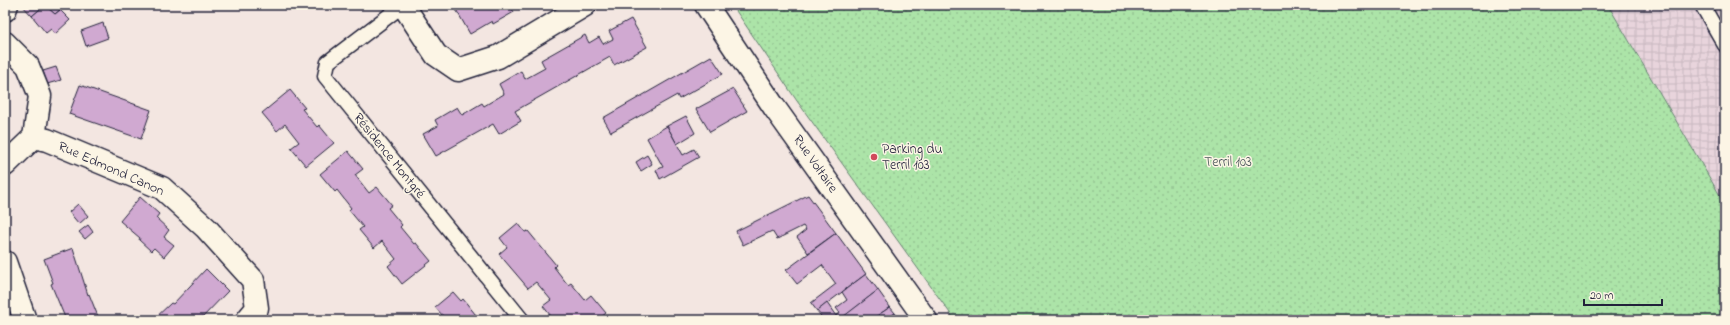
<svg xmlns="http://www.w3.org/2000/svg" width="1730" height="325" viewBox="0 0 1730 325" font-family="'Indie Flower',sans-serif">
<defs>
<pattern id="industrial-grid" width="8" height="8" patternUnits="userSpaceOnUse"><rect width="8" height="8" fill="#e8d4dc"/><path d="M0 4h8M4 0v8" fill="none" stroke="#c7b6be"/></pattern>
<pattern id="park-dots" width="8" height="8" patternUnits="userSpaceOnUse"><rect width="8" height="8" fill="#ace4a8"/><path d="M2 2h.1M6 6h.1" fill="none" stroke="#94c392" stroke-width="1.8" stroke-linecap="round"/></pattern>
</defs>
<rect width="100%" height="100%" fill="#f3e6e1"/>
<filter id="ink" filterUnits="userSpaceOnUse"><feTurbulence type="fractalNoise" baseFrequency=".025" numOctaves="2"/><feDisplacementMap in="SourceGraphic" scale="8" xChannelSelector="R" yChannelSelector="G"/><feConvolveMatrix kernelMatrix="1 2 1 2 8 2 1 2 1" color-interpolation-filters="sRGB"/></filter>
<g filter="url(#ink)">
<polygon fill="url(#industrial-grid)" points="1608,5 1725,5 1725,204 1722,200"/>
<polygon fill="url(#park-dots)" stroke="#678372" points="732,5 1608,5 1725,204 1725,320 955,320 797,101"/>
<g fill="#d0a9d1" stroke="#22223b">
<polygon points="22,5 45,5 32,16"/>
<polygon points="45,5 55,14 60,10 70,20 55,34 51,29 46,33 32,16"/>
<polygon points="45,5 65,5 55,14"/>
<polygon points="456,5 520,5 512,9 514,12 493,24 492,21 470,34 454,6"/>
<polygon points="631,19 647,47 614,65 610,57 515,111 521,121 499,134 493,124 436,156 423,134 438,126 435,120 457,107 462,115 482,103 484,106 504,94 499,84 521,71 525,79 545,68 541,60 585,35 589,43 599,37 603,44 613,39 609,31"/>
<polygon points="103,23 108,38 86,46 81,31"/>
<polygon points="711,56 723,74 679,99 677,95 611,132 603,118"/>
<polygon points="56,67 61,80 47,84 43,71"/>
<polygon points="80,85 151,110 141,139 69,114"/>
<polygon points="733,89 747,111 710,132 696,109"/>
<polygon points="290,90 305,108 302,109 317,127 319,125 334,143 306,166 291,148 299,142 285,124 277,131 262,113"/>
<polygon points="686,116 695,133 677,144 667,126"/>
<polygon points="667,126 683,155 694,149 699,157 660,179 656,170 663,167 647,138"/>
<polygon points="348,151 363,169 355,175 369,193 377,187 392,205 388,208 402,225 400,227 414,244 416,243 431,261 402,284 388,266 396,259 382,241 374,248 359,230 363,227 349,210 351,208 337,190 335,192 320,174"/>
<polygon points="647,155 652,164 641,171 636,162"/>
<polygon points="808,195 836,233 808,253 797,237 806,230 803,226 777,239 772,231 743,245 736,231"/>
<polygon points="140,197 159,214 156,218 169,230 164,237 174,245 164,257 154,248 151,251 139,240 140,238 120,221"/>
<polygon points="78,204 88,216 79,224 69,212"/>
<polygon points="518,223 525,232 528,231 556,265 554,267 568,285 571,283 585,300 591,295 606,313 598,320 554,320 543,306 551,300 536,282 528,288 499,254 507,247 500,238"/>
<polygon points="88,225 93,232 85,239 79,232"/>
<polygon points="836,233 866,274 817,311 811,303 836,284 822,265 797,284 786,270"/>
<polygon points="73,248 88,295 89,294 99,319 96,320 66,320 51,284 53,283 44,259"/>
<polygon points="206,269 228,291 200,320 153,320 171,303 173,304"/>
<polygon points="866,274 878,290 840,320 824,320 817,311 827,303 836,316 840,313 836,308 847,300 842,292"/>
<polygon points="878,290 890,307 871,320 863,320 861,317 857,320 839,320"/>
<polygon points="453,292 461,301 463,299 480,320 438,320 443,316 435,307"/>
<polygon points="890,307 895,313 886,320 871,320"/>
<polygon points="895,313 900,320 886,320"/>
</g>
<g fill="none" stroke-linecap="round" stroke-linejoin="round">
<g stroke="#22223b" stroke-width="17">
<g id="service">
<polyline points="403,5 328,62 325,76 522,320"/>
<polyline points="1702,5 1725,45"/>
</g>
</g>
<g stroke="#22223b" stroke-width="25">
<g id="minor">
<polyline points="403,5 436,55 458,70 498,57 585,5"/>
<polyline points="5,10 7,5"/>
<polyline points="5,43 28,66 40,96 34,137 5,165"/>
<polyline points="34,137 47,140 162,188 206,228 253,280 257,308 247,320"/>
<polyline points="5,262 25,320"/>
</g>
</g>
<g stroke="#22223b" stroke-width="25">
<polyline id="tertiary" points="706,5 774,107 926,320"/>
</g>
<use href="#service" stroke="#fcf5e5" stroke-width="14"/>
<use href="#minor" stroke="#fcf5e5" stroke-width="22"/>
<use href="#tertiary" stroke="#fcf5e5" stroke-width="22"/>
</g>
</g>
<circle fill="#d1495b" stroke="#fcf5e5" stroke-width="1.5" cx="874" cy="157" r="4"/>
<g text-anchor="middle" dominant-baseline="central" stroke-width="3" stroke-linejoin="round" paint-order="stroke">
<g font-size="14" fill="#22223b" stroke="#fcf5e5" text-anchor="start">
<text x="882" y="149">Parking du<tspan x="882" dy="16">Terril 103</tspan></text>
</g>
<g font-size="14" fill="#22223b" stroke="#fcf5e5">
<text transform="translate(389 156) rotate(51)">Résidence Montgré</text>
<text transform="translate(815 164) rotate(55)">Rue Voltaire</text>
<text transform="translate(111 169) rotate(24)">Rue Edmond Canon</text>
</g>
<g font-size="14" fill="#445256" stroke="#fcf5e5">
<text x="1228" y="162">Terril 103</text>
</g>
</g>
<rect width="1730" height="325" fill="none" stroke="#fcf5e5" stroke-width="20"/>
<rect x="10" y="10" width="1710" height="305" fill="none" stroke="#22223b" stroke-width="1.5" filter="url(#ink)"/>
<path d="M1584 299v6h78v-6" fill="none" stroke="#22223b" stroke-width="2"/>
<text x="1590" y="299" font-size="12" fill="#22223b" stroke="#fcf5e5" stroke-width="3" paint-order="stroke">20 m</text>
</svg>
